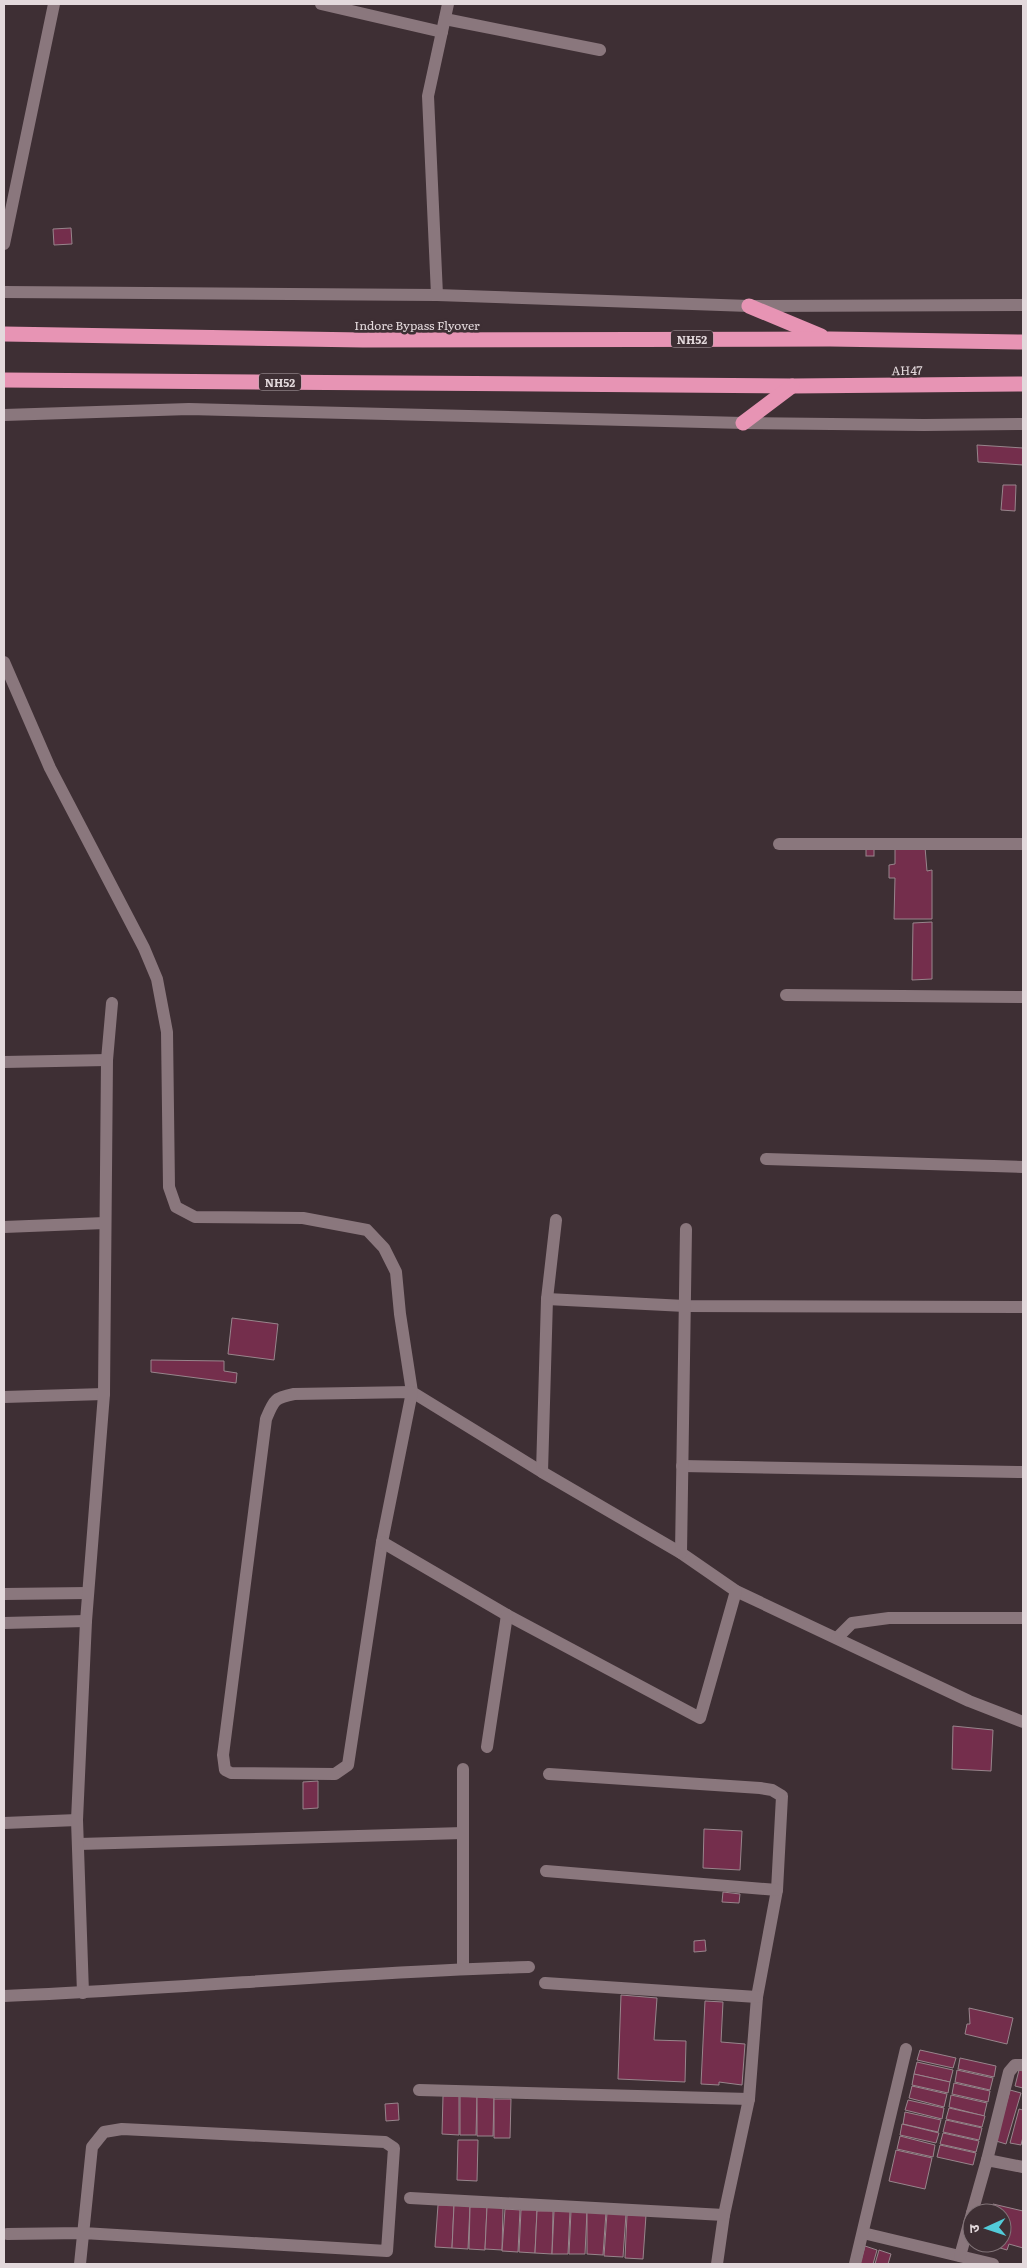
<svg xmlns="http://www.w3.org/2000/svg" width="1027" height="2268" viewBox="0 0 1027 2268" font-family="Literata,'Noto Sans Devanagari',serif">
<rect width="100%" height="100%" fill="#3e2f34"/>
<g fill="#742e4c" stroke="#98858c">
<polygon points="71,228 72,244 54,245 53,229"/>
<polygon points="977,445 1023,448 1023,465 978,462"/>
<polygon points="1003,485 1016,485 1015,511 1001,510"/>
<rect x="866" y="846" width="8" height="10"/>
<polygon points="925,847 927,871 932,870 932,919 894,919 895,878 889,878 889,865 895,864 895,848"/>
<polygon points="932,922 932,979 912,980 913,923"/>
<polygon points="232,1318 278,1324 274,1360 228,1354"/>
<polygon points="151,1360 224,1361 224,1371 237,1373 236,1383 151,1372"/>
<polygon points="953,1726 993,1730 991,1771 952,1769"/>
<polygon points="318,1781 318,1808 303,1809 303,1782"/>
<polygon points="704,1829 742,1831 740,1870 703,1868"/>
<polygon points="723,1892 740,1894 739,1903 722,1902"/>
<polygon points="705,1940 706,1951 694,1952 694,1941"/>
<polygon points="621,1995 657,1998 654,2040 686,2041 685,2082 618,2079"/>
<polygon points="705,2001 723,2002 721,2042 745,2044 742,2085 719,2082 719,2085 701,2084"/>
<polygon points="969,2008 1013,2018 1007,2044 965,2034 967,2024 970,2024"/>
<polygon points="920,2050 956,2058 953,2068 917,2060"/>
<polygon points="960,2058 996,2066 994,2077 958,2069"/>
<polygon points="917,2062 953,2070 950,2082 914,2074"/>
<polygon points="957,2070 993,2078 990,2090 955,2082"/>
<polygon points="1019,2070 1023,2071 1023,2088 1015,2086"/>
<polygon points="914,2074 950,2082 948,2093 912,2085"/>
<polygon points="954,2083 990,2091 988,2102 952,2094"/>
<polygon points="912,2086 947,2094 944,2107 909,2098"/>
<polygon points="1010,2090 1021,2093 1006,2144 996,2141"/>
<polygon points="951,2095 987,2103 984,2116 949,2107"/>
<polygon points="443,2096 459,2096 459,2135 442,2134"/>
<polygon points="460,2096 477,2097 476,2135 460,2135"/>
<polygon points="477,2097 494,2098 493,2136 477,2136"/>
<polygon points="494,2099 511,2099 510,2138 494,2138"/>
<polygon points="908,2100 944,2108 942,2119 905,2110"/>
<polygon points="398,2103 399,2120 386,2121 385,2104"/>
<polygon points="949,2108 985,2116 982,2127 946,2119"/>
<polygon points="1019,2109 1023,2110 1023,2137 1021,2145 1010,2143"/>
<polygon points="905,2112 941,2120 938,2132 903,2124"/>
<polygon points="946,2120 982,2128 979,2140 943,2132"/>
<polygon points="902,2124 939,2133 936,2143 900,2135"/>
<polygon points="943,2133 979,2141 976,2152 940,2144"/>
<polygon points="900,2136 935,2145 933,2157 897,2149"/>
<polygon points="458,2140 478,2140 477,2181 457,2180"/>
<polygon points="940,2145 976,2153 973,2165 937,2157"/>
<polygon points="896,2150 932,2158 925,2189 889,2181"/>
<polygon points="993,2204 1023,2211 1023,2248 1009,2244 1007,2250 983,2243 1002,2243 1002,2213 990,2213"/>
<polygon points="438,2205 454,2205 452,2248 435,2247"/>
<polygon points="454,2205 470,2206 468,2249 452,2248"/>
<polygon points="470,2207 487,2207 485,2250 469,2249"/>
<polygon points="487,2207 503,2207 502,2250 485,2249"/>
<polygon points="505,2209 520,2210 518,2252 502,2251"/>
<polygon points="521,2210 537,2210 535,2253 519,2252"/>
<polygon points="537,2211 553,2211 552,2254 535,2253"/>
<polygon points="554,2211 570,2211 568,2254 552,2254"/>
<polygon points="571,2211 587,2211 585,2254 569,2254"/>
<polygon points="587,2212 606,2212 603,2255 587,2254"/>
<polygon points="607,2213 626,2214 623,2257 604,2256"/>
<polygon points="627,2215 646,2215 643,2259 625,2258"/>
<polygon points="865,2246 877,2250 873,2264 860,2264"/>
<polygon points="879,2250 891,2254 888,2264 875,2264"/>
</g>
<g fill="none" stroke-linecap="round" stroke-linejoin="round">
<g stroke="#8a777d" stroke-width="12">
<polyline points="321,4 442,32"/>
<polyline points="445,19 600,50"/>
<polyline points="4,244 54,4"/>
<polyline points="437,295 428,96 448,4"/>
<polyline points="4,662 50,768 144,948 157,979 167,1032 169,1187 176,1207 195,1217 303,1218 367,1230 384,1248 396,1272 400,1314 412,1392 542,1472 681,1553 736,1591 969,1701 1023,1722"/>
<polyline points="779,844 1023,844"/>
<polyline points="786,995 1023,997"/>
<polyline points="4,1062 107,1060"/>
<polyline points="766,1159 1023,1167"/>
<polyline points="4,1227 105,1223"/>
<polyline points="547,1299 685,1306 1023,1307"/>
<path d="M412,1392L382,1542L348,1765L335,1774L231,1773L225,1770L223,1755L266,1419C274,1400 274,1398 294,1394Z"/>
<polyline points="4,1397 104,1394"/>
<polyline points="682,1466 1023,1472"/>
<polyline points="542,1472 547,1299 556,1220"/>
<polyline points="382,1542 507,1615 700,1718 736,1591"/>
<polyline points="681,1553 686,1229"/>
<polyline points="4,1594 88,1593"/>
<polyline points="4,1623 86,1621"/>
<polyline points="837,1638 852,1623 889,1618 1023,1618"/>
<polyline points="487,1747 507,1615"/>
<polyline points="549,1774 760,1788 772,1790 782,1796 777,1890 757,1997 749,2099 724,2215 717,2264"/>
<polyline points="4,1823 77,1820"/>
<polyline points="79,1844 463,1833"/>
<polyline points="546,1871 777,1890"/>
<polyline points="463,1969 463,1769"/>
<polyline points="545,1983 757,1997"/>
<polyline points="83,1993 77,1820 86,1621 104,1394 107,1060 112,1003"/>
<path d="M4,1996C179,1989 354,1972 529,1967"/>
<polyline points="419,2090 749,2099"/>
<polyline points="987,2160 1009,2072 1015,2065 1023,2065"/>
<polyline points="410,2198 724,2215"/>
<polyline points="972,2213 987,2160 1023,2167"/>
<polyline points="863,2233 993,2264"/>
<polyline points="7,2234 83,2233 387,2251 394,2148 385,2142 122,2129 104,2132 92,2147 80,2264"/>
<polyline points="960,2256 972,2213"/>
<polyline points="855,2264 906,2049"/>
</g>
<g stroke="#8a777d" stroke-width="12">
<polyline points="4,292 437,295 749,306 1023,305"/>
<polyline points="4,415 189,409 743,423 924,425 1023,424"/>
</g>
<g stroke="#e794b4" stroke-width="15">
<polyline points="749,306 821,336"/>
<polyline points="4,334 363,340 830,339 1023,342"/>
<polyline points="4,380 792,386 1023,384"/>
<polyline points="743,423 792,386"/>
</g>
</g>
<g text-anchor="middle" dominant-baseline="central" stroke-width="5" stroke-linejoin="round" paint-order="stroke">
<g fill="#3e2f34" stroke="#b2a6aa" stroke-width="1">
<rect x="671" y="330.5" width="42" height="17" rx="4"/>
<rect x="259" y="373.5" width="42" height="17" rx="4"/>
</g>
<g font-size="11" font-weight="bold" fill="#e3d9dc">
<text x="692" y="339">NH52</text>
<text x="280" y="382">NH52</text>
</g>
<g font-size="12" fill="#e3d9dc" stroke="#3e2f34">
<text x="417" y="325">Indore Bypass Flyover</text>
<text transform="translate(907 370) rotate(-1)">AH47</text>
</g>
</g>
<rect width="1027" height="2268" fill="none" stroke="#e3d9dc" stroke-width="10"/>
<g transform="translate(987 2228) rotate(267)"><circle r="24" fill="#3e2f34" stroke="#807377"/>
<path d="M0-4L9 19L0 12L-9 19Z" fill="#52cbd9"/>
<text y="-8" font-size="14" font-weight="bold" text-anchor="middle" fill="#e3d9dc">उ</text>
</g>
</svg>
